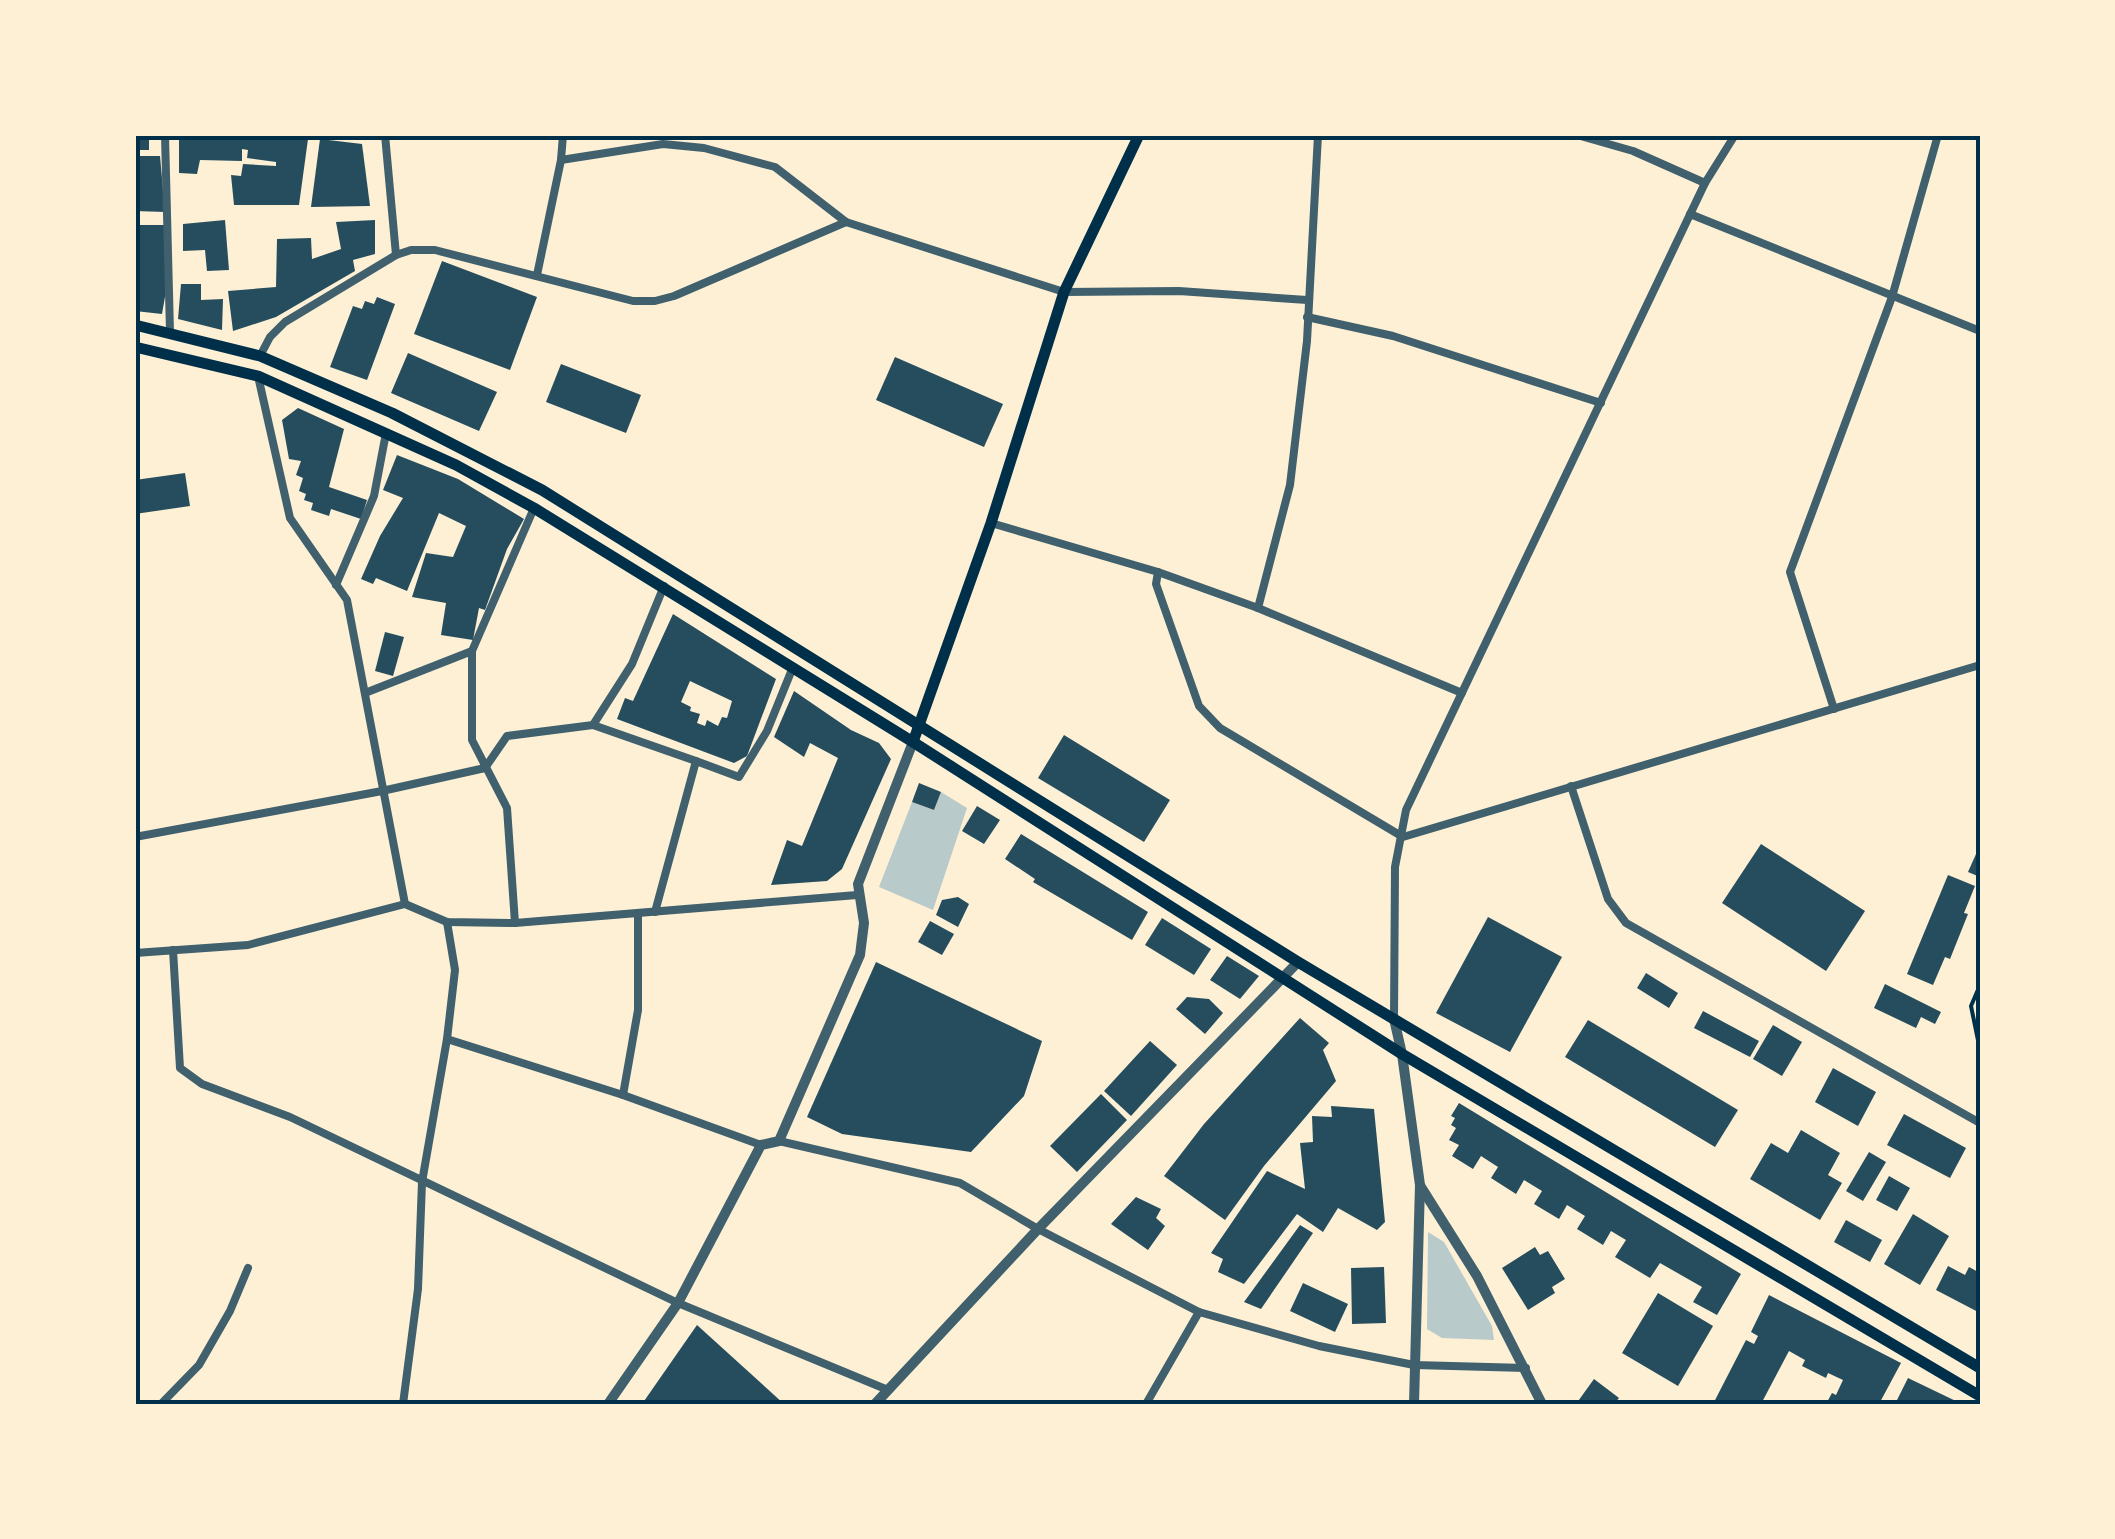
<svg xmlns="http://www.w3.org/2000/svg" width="2115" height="1539" viewBox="0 0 2115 1539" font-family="Montserrat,sans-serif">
<rect width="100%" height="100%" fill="#fdf0d5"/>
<g fill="#b9caca">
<polygon points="941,792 967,808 933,910 879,887 912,802 934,810"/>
<polygon points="1428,1232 1444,1242 1492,1326 1494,1340 1442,1338 1427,1329"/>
</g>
<g fill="#264d5e" fill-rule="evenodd">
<rect x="135" y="135" width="14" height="15"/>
<polygon points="179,135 282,135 308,139 299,205 234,205 231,175 241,176 243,164 276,166 276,162 247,158 248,150 242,149 242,161 200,160 197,174 179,173"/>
<polygon points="320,139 362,144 370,206 311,207"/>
<polygon points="135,156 160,156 165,212 135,211"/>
<polygon points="225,220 229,270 207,271 205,250 183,251 183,224"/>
<polygon points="375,220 375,254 353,260 355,271 276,317 233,331 228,291 276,287 277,239 311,238 312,259 341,249 336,222"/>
<polygon points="135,225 165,225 166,291 162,314 135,311"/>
<polygon points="442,261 537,297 510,370 414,334"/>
<polygon points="181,284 201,284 201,300 223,299 222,330 178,319"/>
<polygon points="377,297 395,304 367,380 330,367 353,306 362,309 365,301 374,304"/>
<polygon points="408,353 497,392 479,431 391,393"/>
<polygon points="895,357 1003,404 984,447 876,400"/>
<polygon points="561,364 641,395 626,433 546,402"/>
<polygon points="298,408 344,429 329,487 367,500 361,519 331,509 329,516 311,510 313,503 304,500 306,494 299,491 303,478 296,475 301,461 289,459 282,420"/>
<polygon points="397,455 458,479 524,519 507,549 485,610 479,608 473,640 441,635 446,603 412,597 426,553 453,557 466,526 439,513 407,591 376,578 373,584 361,579 380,536 403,498 383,490"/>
<polygon points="185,473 190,506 135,514 135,480"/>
<path d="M673,614L776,679L747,756L734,763L617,719L625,698L633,701ZM690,681L732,701L727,718L722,717L718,726L707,720L705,726L697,723L700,714L690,711L691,707L681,702Z"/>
<polygon points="385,632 404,637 393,676 375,671"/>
<polygon points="794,691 851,730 879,743 891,759 842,869 827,881 771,885 787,840 802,846 838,758 810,743 804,757 774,737"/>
<polygon points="1064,735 1170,800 1144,842 1038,778"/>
<polygon points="919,783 941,792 934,810 912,802"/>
<polygon points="977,806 1000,820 984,844 962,831"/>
<polygon points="1021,834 1148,912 1132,940 1033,882 1035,879 1005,859"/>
<polygon points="1761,844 1865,911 1826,971 1722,903"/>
<polygon points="1980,845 1980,877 1968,872"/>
<polygon points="1948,875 1975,886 1964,913 1968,914 1950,959 1945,957 1933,985 1907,974"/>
<polygon points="958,897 969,904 958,927 936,915 942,900"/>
<polygon points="1488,917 1562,957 1510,1052 1436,1013"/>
<polygon points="1162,918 1211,949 1194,975 1145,945"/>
<polygon points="930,921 954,934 942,955 918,942"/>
<polygon points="1227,956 1259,976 1240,999 1210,980"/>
<polygon points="876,962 1042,1041 1024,1096 971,1152 842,1134 807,1117"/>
<polygon points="1646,973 1678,993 1669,1008 1637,988"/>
<polygon points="1885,984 1941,1012 1935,1024 1921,1017 1916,1028 1874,1008"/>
<polygon points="1187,997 1209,999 1223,1013 1205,1034 1176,1009"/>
<polygon points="1703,1011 1759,1041 1750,1057 1694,1028"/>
<polygon points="1300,1018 1329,1043 1323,1050 1336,1081 1264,1166 1225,1220 1164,1176 1204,1124"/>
<polygon points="1588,1020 1738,1110 1715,1147 1565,1057"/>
<polygon points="1773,1025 1802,1042 1782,1076 1753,1059"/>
<polygon points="1150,1041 1177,1065 1131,1116 1104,1091"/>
<polygon points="1833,1068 1876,1092 1858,1126 1815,1102"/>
<polygon points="1101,1094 1127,1120 1077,1172 1050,1146"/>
<polygon points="1459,1103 1741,1274 1717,1315 1693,1302 1702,1287 1660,1263 1650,1278 1615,1257 1626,1240 1611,1231 1603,1245 1577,1229 1585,1216 1567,1205 1559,1219 1534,1204 1542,1191 1524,1180 1516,1194 1491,1178 1498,1167 1481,1156 1473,1169 1452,1156 1459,1145 1449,1140 1456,1128 1451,1125 1455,1118 1451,1116"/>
<polygon points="1331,1106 1374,1109 1385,1222 1377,1230 1338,1208 1323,1232 1297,1214 1244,1284 1218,1272 1223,1259 1211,1253 1267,1171 1305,1189 1300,1143 1313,1142 1312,1116 1332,1117"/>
<polygon points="1904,1114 1966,1148 1950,1178 1887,1145"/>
<polygon points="1801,1130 1840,1153 1828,1175 1842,1183 1820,1220 1750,1179 1771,1143 1788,1153"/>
<polygon points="1869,1152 1886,1162 1863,1201 1846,1191"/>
<polygon points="1889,1176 1910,1188 1897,1211 1876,1200"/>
<polygon points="1136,1197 1161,1209 1156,1218 1165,1226 1148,1250 1111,1224"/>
<polygon points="1913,1214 1949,1236 1920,1285 1884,1264"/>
<polygon points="1846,1220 1882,1240 1870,1262 1834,1242"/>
<polygon points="1300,1225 1313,1233 1261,1309 1244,1302"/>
<polygon points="1535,1247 1540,1255 1548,1251 1565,1279 1552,1287 1555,1293 1528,1310 1502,1268"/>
<polygon points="1948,1266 1965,1275 1969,1267 1980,1273 1980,1313 1936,1290"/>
<polygon points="1384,1267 1386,1323 1352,1324 1351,1268"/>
<polygon points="1303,1283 1348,1304 1335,1332 1290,1311"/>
<polygon points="1658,1293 1713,1326 1678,1386 1622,1353"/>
<polygon points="1769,1295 1901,1363 1879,1404 1826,1404 1832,1393 1836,1395 1843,1380 1828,1373 1826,1378 1802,1366 1805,1360 1789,1351 1761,1404 1713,1404 1746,1340 1754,1344 1758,1336 1751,1332"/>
<polygon points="697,1325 784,1404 642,1404"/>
<polygon points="1908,1378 1962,1404 1895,1404"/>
<polygon points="1594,1379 1619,1398 1614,1404 1576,1404"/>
</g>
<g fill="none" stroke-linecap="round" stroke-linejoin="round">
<polyline stroke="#003049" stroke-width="4" points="1980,985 1971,1006 1980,1050"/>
<g stroke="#3f606c" stroke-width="8">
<polyline points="165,135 170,332"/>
<polyline points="385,135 396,255"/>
<polyline points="1577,135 1633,151 1705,183"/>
<polyline points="561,160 663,144 704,148 775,167 846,222"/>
<polyline points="1690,214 1980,331"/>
<polyline points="537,275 561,160 563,135"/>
<polyline points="1307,317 1393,336 1601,403"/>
<polyline points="260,356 270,337 285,322 396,255 411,250 435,250 633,301 655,301 674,296 846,222 1064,292 1179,291 1307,300"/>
<polyline points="258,376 290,518 347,600 405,904"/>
<polyline points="991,523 1158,572 1156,584 1199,706 1220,728 1403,837 1980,665"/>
<polyline points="1158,572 1258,608 1462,693"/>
<polyline points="336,585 374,496 386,433"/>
<polyline points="1258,608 1290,485 1307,341 1318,135"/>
<polyline points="365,693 472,651"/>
<polyline points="1834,709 1790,572 1892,297 1938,135"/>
<polyline points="593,725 696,761"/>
<polyline points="1571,786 1608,899 1626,923 1980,1123"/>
<polyline points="135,837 382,791 485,768 507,736 593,725 632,664 664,586"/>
<polyline points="655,912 696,761 739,777 767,731 793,667"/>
<polyline points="515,923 507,808 472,740 472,651 534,508"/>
<polyline points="173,950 180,1068 202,1084 290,1117 678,1303 888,1390"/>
<polyline points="135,953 248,945 405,904 447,922 515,923 857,895"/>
<polyline points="1394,1018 1395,867 1406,810 1705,183 1735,135"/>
<polyline points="447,1039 623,1095 761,1145"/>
<polyline points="623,1095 638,1010 638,913"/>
<polyline points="779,1141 960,1183 1038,1229 1199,1312 1319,1346 1414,1365 1526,1368"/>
<polyline points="161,1404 199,1365 230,1311 248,1268"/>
<polyline points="403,1404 418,1289 422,1182 447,1039 455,970 447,922"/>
<polyline points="1146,1404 1199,1312"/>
</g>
<g stroke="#3f606c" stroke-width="10">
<polyline points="1394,1019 1402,1054 1420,1185 1414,1404"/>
<polyline points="1421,1187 1477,1276 1542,1404"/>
<polyline points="608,1404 678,1303 761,1145 779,1141 860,955 864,923 858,884 913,742"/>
<polyline points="875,1404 1038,1229 1298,962"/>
</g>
<g stroke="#003049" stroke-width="11">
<polyline points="135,325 260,356 392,413 542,490 1298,962 1980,1368"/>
<polyline points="135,347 258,376 456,465 534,508 913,742 1402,1054 1980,1396"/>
<polyline points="913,742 991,523 1064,292 1139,135"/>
</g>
</g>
<rect width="2115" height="1539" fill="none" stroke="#fdf0d5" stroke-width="275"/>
<rect x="138" y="138" width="1840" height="1264" fill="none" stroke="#003049" stroke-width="4"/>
</svg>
